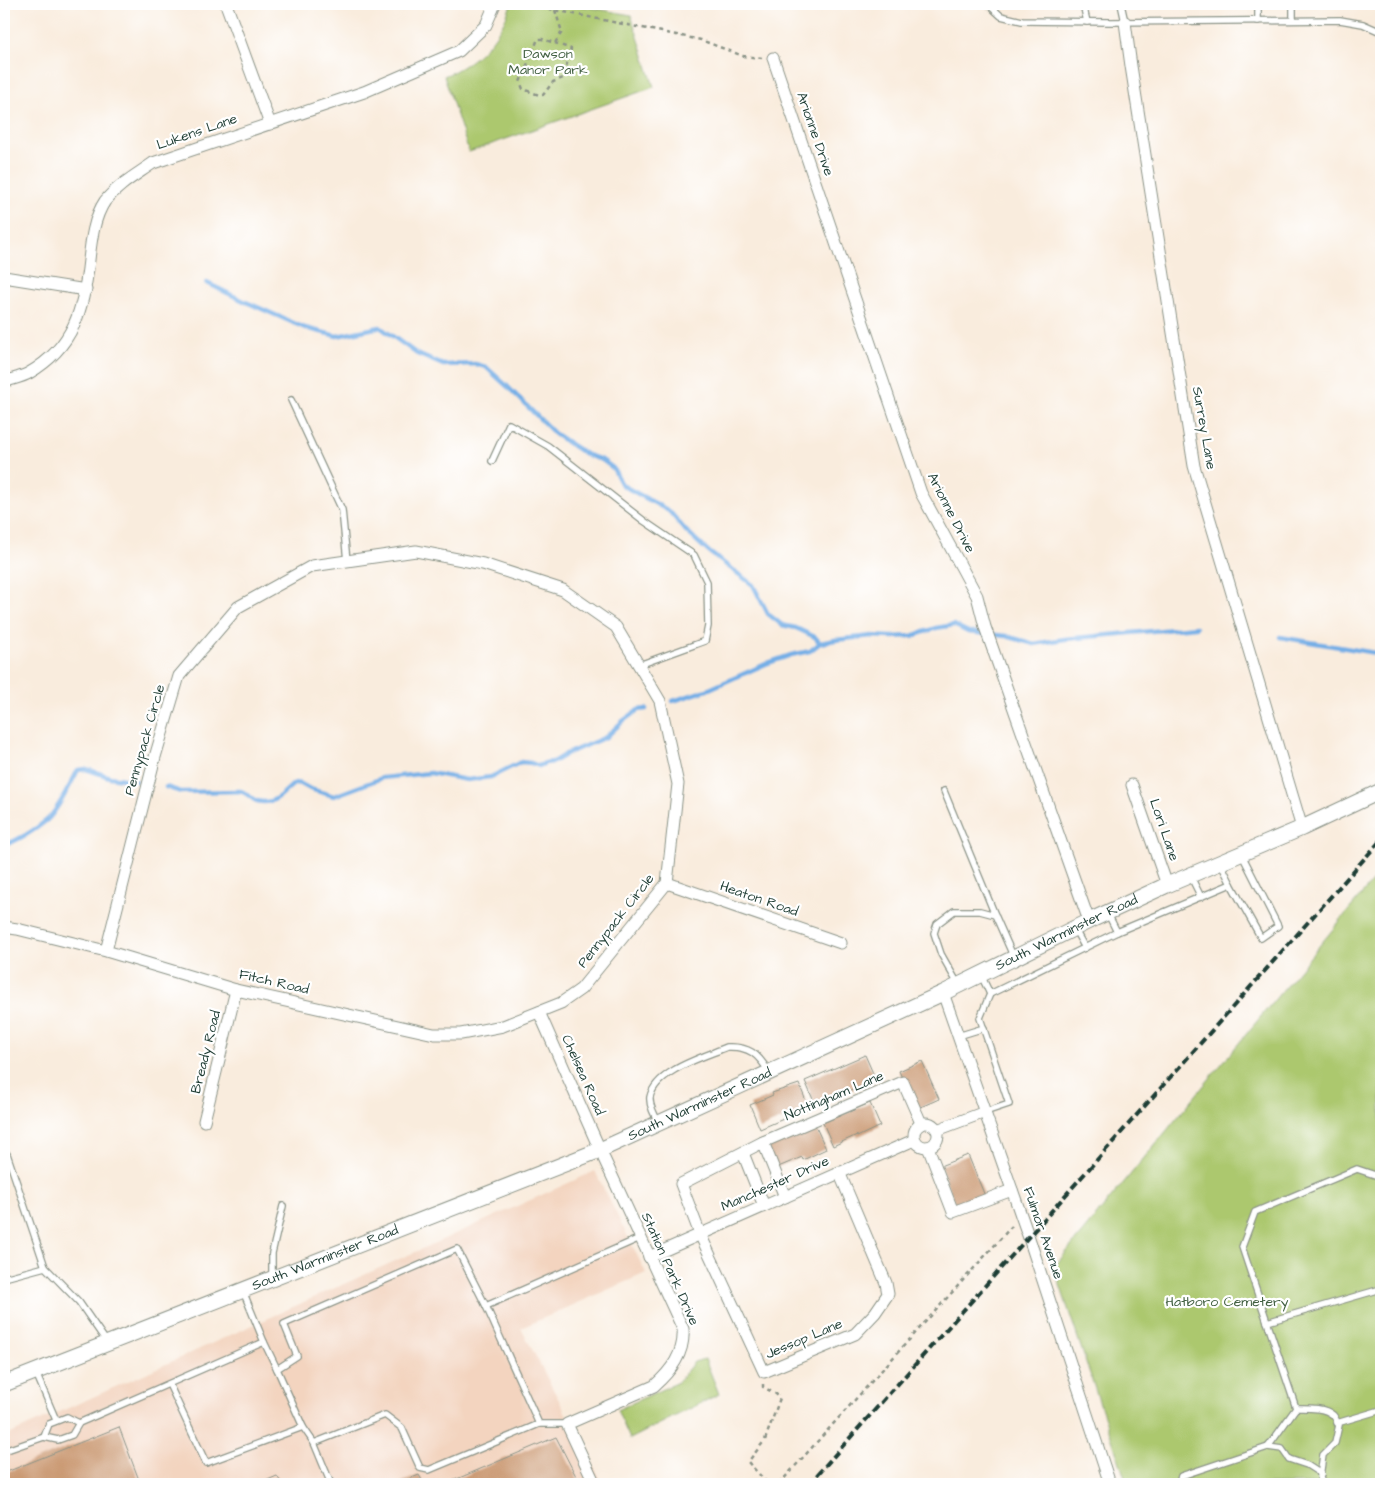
<svg xmlns="http://www.w3.org/2000/svg" width="1385" height="1488" viewBox="0 0 1385 1488" font-family="'Architects Daughter',sans-serif">
<rect width="100%" height="100%" fill="#fff"/>
<filter id="ink" filterUnits="userSpaceOnUse"><feTurbulence type="fractalNoise" baseFrequency=".02" numOctaves="2"/><feDisplacementMap in="SourceGraphic" scale="10" xChannelSelector="R" yChannelSelector="G"/><feConvolveMatrix kernelMatrix="1 2 1 2 8 2 1 2 1" color-interpolation-filters="sRGB"/></filter>
<filter id="wash" filterUnits="userSpaceOnUse"><feTurbulence type="fractalNoise" baseFrequency=".0096" numOctaves="4" result="noise"/><feDisplacementMap in="SourceGraphic" scale="20" xChannelSelector="R" yChannelSelector="G"/><feGaussianBlur stdDeviation="1.12" result="paint"/><feColorMatrix in="noise" values="0 0 0 0 0 0 0 0 0 0 0 0 0 0 0 0 0 1.4 0 .05"/><feComposite in="paint" operator="in"/></filter>
<g filter="url(#wash)">
<rect width="100%" height="100%" fill="#f9ecdd"/>
<polygon fill="#f3d4bf" points="595,1171 646,1273 521,1328 603,1484 4,1484 4,1437"/>
<g fill="#acc86e" stroke="#668251">
<path d="M511,4H570L631,15L654,87L469,152L444,76C476,63 501,37 511,4Z"/>
<polygon points="1381,871 1381,1484 1127,1484 1054,1267"/>
<polygon points="705,1359 719,1394 630,1439 617,1410 678,1382 694,1362"/>
</g>
<g fill="none" stroke-linecap="round" stroke-linejoin="round">
<g stroke="#76afe6" stroke-width="4.5">
<polyline points="207,283 246,302 305,328 337,336 380,327 417,354 443,365 475,364 486,367 508,387 555,434 587,455 602,460 613,468 622,485 669,511 686,531 709,552 753,585 768,614 782,625 796,628 815,637 820,643"/>
<polyline points="1280,637 1381,654"/>
<polyline points="673,701 707,690 768,663 791,655 810,651 820,643 835,640 872,636 891,637 912,636 936,628 954,625 968,632 1006,636 1034,644 1065,639 1196,627"/>
<path d="M166,787L181,792L240,791C248,793 251,799 257,801C275,806 283,792 295,783L301,784L310,789L334,796L382,778L430,773L467,780L491,777L521,762L531,763L539,766L545,763L553,762L566,754L606,737L623,721L638,710L646,709"/>
<path d="M4,845C19,840 35,830 47,820C58,810 71,783 78,770L86,769L110,777L136,781"/>
</g>
</g>
<g id="blocks">
<g fill="#cb9a73">
<polygon points="865,1055 876,1080 816,1106 805,1081"/>
<polygon points="922,1061 939,1099 916,1109 899,1071"/>
<polygon points="799,1084 809,1108 760,1129 750,1105 773,1095 772,1093"/>
<polygon points="870,1103 880,1126 857,1137 857,1135 833,1146 823,1123"/>
<polygon points="815,1125 826,1149 803,1160 802,1157 776,1168 766,1146"/>
<polygon points="968,1155 985,1196 956,1207 940,1166"/>
<polygon points="119,1427 139,1480 130,1484 4,1484 4,1473"/>
<polygon points="556,1437 580,1484 445,1484"/>
<polygon points="419,1475 424,1484 397,1484"/>
<polygon points="277,1476 282,1484 258,1484"/>
</g>
</g>
</g>
<g filter="url(#ink)">
<use href="#blocks" fill-opacity="0" stroke="#8c9488" stroke-width="1"/>
<g fill="none" stroke-linecap="round" stroke-linejoin="round">
<g stroke="#8c9488" stroke-width="8">
<g id="lane">
<polyline points="988,4 1001,16 1022,21 1110,22 1340,20 1363,24 1381,32"/>
<polyline points="1083,4 1087,22"/>
<polyline points="1121,4 1125,22"/>
<polyline points="1258,4 1258,21"/>
<polyline points="1293,20 1293,4"/>
<polyline points="291,400 342,510 347,561"/>
<polyline points="492,461 509,424 548,446 644,521 694,555 707,582 708,626 705,641 639,665"/>
<polyline points="944,791 995,915"/>
<polyline points="1221,864 1231,884"/>
<polyline points="1191,877 1201,897"/>
<polyline points="1108,914 1117,932"/>
<polyline points="1075,930 1085,948"/>
<polyline points="981,975 990,994 1117,932 1231,884 1261,938 1278,926 1242,855"/>
<polyline points="958,984 941,954 934,933 937,924 954,911 980,911 995,915 1014,958"/>
<polyline points="958,1036 984,1028"/>
<polyline points="985,1112 1009,1104 980,1018 990,994"/>
<path d="M659,1123C655,1116 649,1106 650,1097C656,1070 704,1057 727,1047C749,1046 758,1054 769,1072"/>
<polyline points="4,1155 7,1154 45,1267 79,1302 106,1341"/>
<polyline points="272,1277 272,1253 283,1206"/>
<polyline points="4,1278 45,1267"/>
<polyline points="486,1306 539,1424 567,1424"/>
<polyline points="1267,1322 1381,1289"/>
<polyline points="264,1342 277,1369 297,1356 284,1324 457,1249 486,1306 640,1238"/>
<polyline points="36,1373 56,1420"/>
<polyline points="169,1384 206,1463 303,1427 277,1369"/>
<path d="M1296,1408C1307,1408 1324,1407 1333,1415C1335,1417 1337,1422 1339,1425L1335,1443L1323,1455L1320,1477L1323,1484"/>
<polyline points="1337,1423 1381,1410"/>
<polyline points="303,1427 314,1443 385,1415 402,1428 420,1468 429,1470 539,1424"/>
<polyline points="44,1437 49,1424 67,1417 79,1423"/>
<polyline points="314,1443 331,1484"/>
<polyline points="1268,1447 1282,1449 1289,1459 1307,1465 1321,1474"/>
<polyline points="4,1451 44,1437 58,1440 72,1435 79,1423 264,1342 243,1291"/>
<polyline points="1179,1484 1181,1476 1268,1447 1296,1408 1242,1247 1255,1212 1357,1169 1381,1177"/>
</g>
</g>
<g stroke="#8c9488" stroke-width="13">
<g id="street">
<polyline points="226,4 270,124"/>
<polyline points="1125,22 1131,66 1194,466 1302,828"/>
<polyline points="773,58 921,493 977,596 985,627 1089,921"/>
<polyline points="4,277 86,290"/>
<path d="M4,382C12,379 22,377 29,373C74,347 84,308 89,260C91,241 94,217 105,201C118,185 136,175 153,163L364,92L459,51L486,25L495,4"/>
<polyline points="1132,785 1167,885"/>
<polyline points="667,883 841,943"/>
<polyline points="4,927 17,929 106,951 236,990 434,1034 461,1034 503,1026 561,1003 581,989 667,883 678,784 660,701 616,627 563,590 483,564 416,551 312,566 238,607 179,676 155,757 106,951"/>
<polyline points="943,993 1029,1238 1110,1484"/>
<path d="M539,1012L600,1150L683,1329C685,1353 671,1371 654,1386L567,1424L595,1484"/>
<polyline points="204,1121 236,990"/>
<circle cx="926" cy="1135" r="12"/>
<polyline points="937,1130 985,1112"/>
<polyline points="763,1142 785,1197"/>
<polyline points="928,1147 953,1212 1012,1190"/>
<polyline points="743,1153 764,1206"/>
<polyline points="839,1172 886,1283 888,1294 875,1313 855,1334 764,1372 700,1234 681,1184 763,1142 903,1082 921,1123"/>
<polyline points="649,1257 914,1140"/>
</g>
</g>
<g stroke="#8c9488" stroke-width="17">
<g id="secondary">
<path id="s1" d="M4,1384L600,1150L943,993L1089,921L1167,885L1302,828L1381,791"/>
</g>
</g>
<g stroke="#8c9488" stroke-width="2.5" stroke-dasharray="4 4" stroke-linecap="butt">
<polyline points="525,4 701,40 743,56 762,58"/>
<polyline points="555,10 562,32 555,43 542,39 538,39 520,82 523,89 539,95 543,95 553,82 563,78 571,49 555,43"/>
<polyline points="763,1384 763,1387 776,1394 780,1398 765,1440 748,1462 768,1484"/>
<polyline points="779,1484 1012,1226"/>
</g>
<use href="#lane" stroke="#fff" stroke-width="5.5"/>
<use href="#street" stroke="#fff" stroke-width="11"/>
<use href="#secondary" stroke="#fff" stroke-width="15"/>
<polyline stroke="#1f3d34" stroke-width="4" stroke-dasharray="8 4" stroke-linecap="butt" points="809,1484 1381,840"/>
</g>
</g>
<g text-anchor="middle" dominant-baseline="central" stroke-width="4.5" stroke-linejoin="round" paint-order="stroke">
<g font-size="14" fill="#426042" stroke="#fff">
<text x="548" y="54">Dawson<tspan x="548" dy="16">Manor Park</tspan></text>
<text x="1227" y="1302">Hatboro Cemetery</text>
</g>
<g font-size="14" fill="#1f3d34" stroke="#fff">
<text transform="translate(197 132) rotate(-19)">Lukens Lane</text>
<text transform="translate(815 134) rotate(71)">Arionne Drive</text>
<text transform="translate(1204 428) rotate(80)">Surrey Lane</text>
<text transform="translate(951 513) rotate(63)">Arionne Drive</text>
<text transform="translate(145 740) rotate(-74)">Pennypack Circle</text>
<text transform="translate(1164 830) rotate(71)">Lori Lane</text>
<text transform="translate(759 899) rotate(19)">Heaton Road</text>
<text transform="translate(616 921) rotate(-52)">Pennypack Circle</text>
<text stroke="none"><textPath href="#s1" startOffset="1155">South Warminster Road</textPath></text>
<text transform="translate(274 982) rotate(13)">Fitch Road</text>
<text transform="translate(206 1052) rotate(-76)">Bready Road</text>
<text transform="translate(583 1075) rotate(66)">Chelsea Road</text>
<text transform="translate(834 1096) rotate(-23)">Nottingham Lane</text>
<text stroke="none"><textPath href="#s1" startOffset="750">South Warminster Road</textPath></text>
<text transform="translate(775 1184) rotate(-24)">Manchester Drive</text>
<text transform="translate(1043 1233) rotate(71)">Fulmor Avenue</text>
<text stroke="none"><textPath href="#s1" startOffset="345">South Warminster Road</textPath></text>
<text transform="translate(670 1269) rotate(66)">Station Park Drive</text>
<text transform="translate(804 1339) rotate(-23)">Jessop Lane</text>
</g>
</g>
<rect width="1385" height="1488" fill="none" stroke="#fff" stroke-width="20"/>
</svg>
